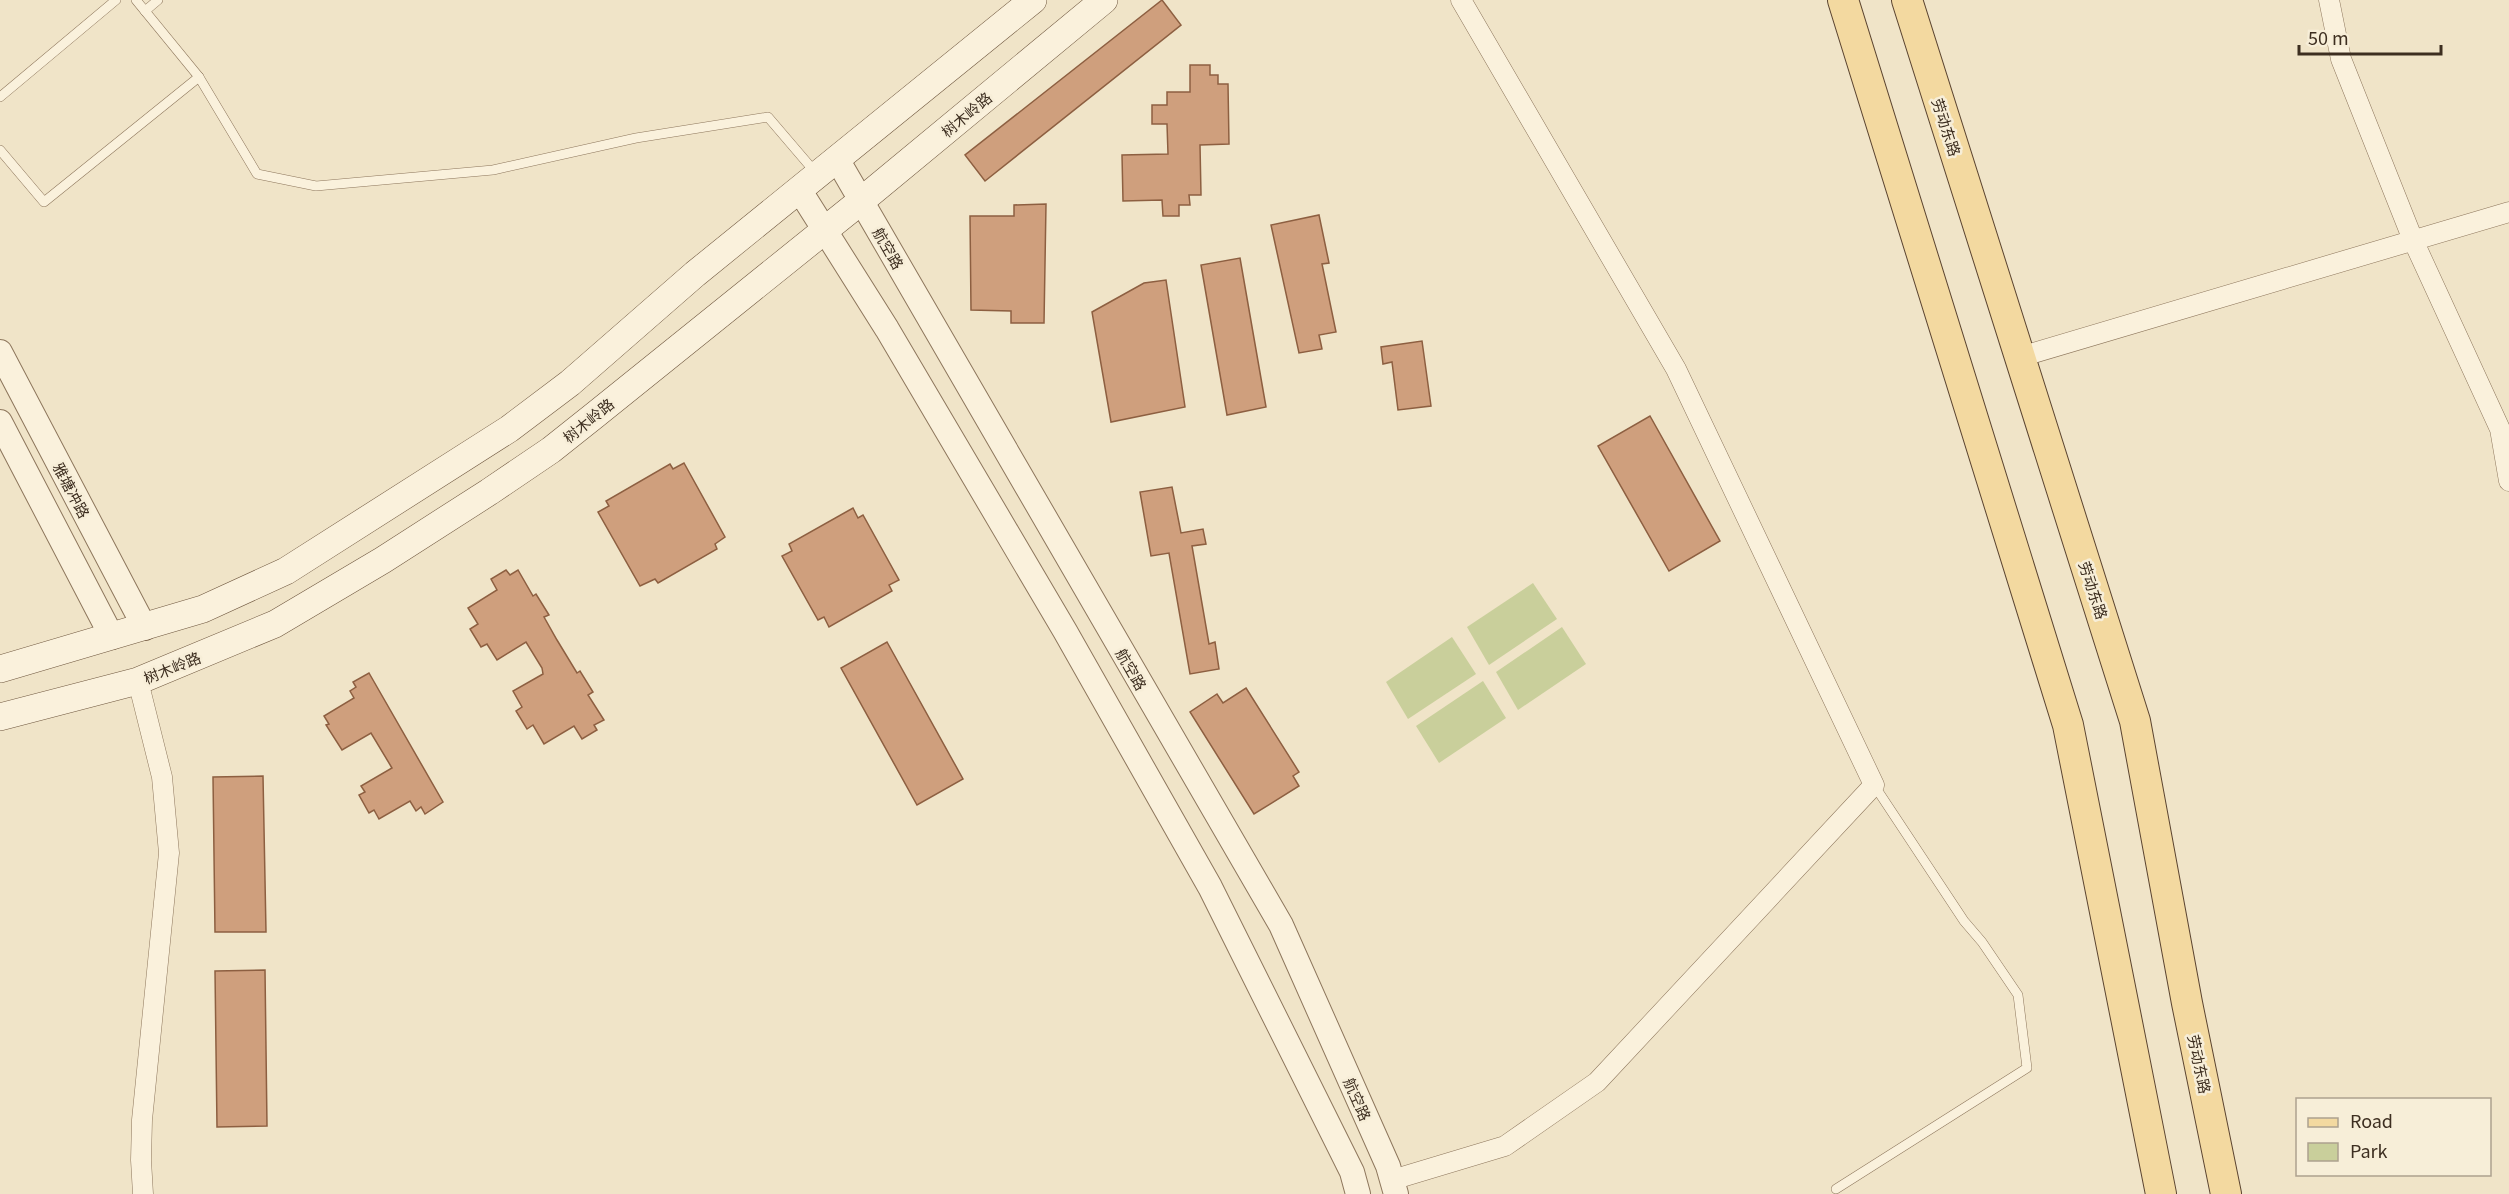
<svg xmlns="http://www.w3.org/2000/svg" width="2509" height="1194" viewBox="0 0 2509 1194" font-family="Georgia,'Noto Sans SC',serif">
<rect width="100%" height="100%" fill="#f0e4c8"/>
<g fill="#c9cf9b">
<polygon points="1533,583 1557,619 1489,665 1467,627"/>
<polygon points="1562,627 1586,664 1518,710 1496,672"/>
<polygon points="1452,637 1476,674 1408,719 1386,682"/>
<polygon points="1483,681 1506,718 1439,763 1416,726"/>
</g>
<g fill="#cf9f7d" stroke="#8d5f41" stroke-width="1.5">
<polygon points="1162,0 1181,25 985,181 965,155"/>
<polygon points="1190,65 1210,65 1210,75 1218,75 1218,84 1228,84 1229,144 1200,145 1201,195 1189,195 1190,205 1179,205 1179,216 1163,216 1162,200 1123,201 1122,155 1168,154 1167,124 1152,124 1152,105 1167,105 1167,92 1190,92"/>
<polygon points="1046,204 1044,323 1011,323 1011,311 971,310 970,216 1014,216 1014,205"/>
<polygon points="1319,215 1329,263 1322,264 1336,332 1319,335 1322,349 1299,353 1271,225"/>
<polygon points="1240,258 1266,407 1227,415 1201,265"/>
<polygon points="1166,280 1185,407 1111,422 1092,312 1144,283"/>
<polygon points="1422,341 1431,406 1398,410 1392,362 1383,364 1381,347"/>
<polygon points="1650,416 1720,541 1669,571 1598,446"/>
<polygon points="684,463 725,537 715,544 717,549 658,583 655,579 640,586 598,512 609,506 606,501 670,464 673,469"/>
<polygon points="1172,487 1181,533 1203,529 1206,544 1192,546 1209,644 1215,642 1219,669 1190,674 1169,553 1151,556 1140,492"/>
<polygon points="853,508 858,518 863,515 899,580 889,585 892,591 829,627 824,617 818,620 782,556 792,551 789,544"/>
<polygon points="506,570 510,575 518,570 533,596 536,594 549,615 544,617 557,640 577,673 580,671 593,692 588,695 604,720 594,725 597,730 582,739 574,726 544,744 533,725 527,729 516,711 522,707 513,691 543,674 542,668 526,642 497,660 487,644 481,647 470,629 478,624 468,608 497,590 491,579"/>
<polygon points="887,642 963,779 917,805 841,668"/>
<polygon points="369,673 443,802 425,814 421,807 416,811 410,801 379,819 374,810 369,813 359,795 365,792 361,786 392,768 371,733 342,750 326,725 329,724 324,716 354,698 350,691 356,687 353,682"/>
<polygon points="1246,688 1299,772 1293,776 1299,786 1254,814 1190,712 1217,694 1223,703"/>
<polygon points="263,776 266,932 215,932 213,777"/>
<polygon points="265,970 267,1126 217,1127 215,971"/>
</g>
<g fill="none" stroke-linecap="round" stroke-linejoin="round">
<g stroke="#8d765c" stroke-width="10">
<g id="service">
<polyline points="136,0 199,77 257,174 316,186 493,170 636,138 768,117 815,172"/>
<polyline points="145,11 158,0"/>
<polyline points="0,97 116,0"/>
<polyline points="0,150 44,202 199,77"/>
<polyline points="1836,1189 2027,1068 2018,995 1982,942 1964,921 1874,785"/>
</g>
</g>
<g stroke="#8d765c" stroke-width="21">
<g id="minor">
<polyline points="2329,0 2341,59 2413,240 2500,429 2509,481"/>
<polyline points="2020,357 2509,212"/>
<polyline points="138,681 162,777 169,853 142,1120 141,1160 143,1194"/>
<polyline points="1392,1180 1505,1146 1597,1082 1874,785 1676,369 1461,0"/>
</g>
</g>
<g stroke="#8d765c" stroke-width="26">
<g id="tertiary">
<polyline points="837,159 1281,925 1388,1166 1396,1194"/>
<polyline points="800,191 887,329 1065,631 1210,887 1352,1172 1358,1194"/>
<polyline points="0,352 145,628"/>
<polyline points="0,422 112,637"/>
</g>
</g>
<g stroke="#6f573f" stroke-width="28">
<g id="secondary">
<polyline points="0,669 203,609 286,571 509,429 570,383 695,274 1033,0"/>
<polyline points="0,717 138,681 275,624 383,560 489,492 551,450 595,415 861,201 1104,0"/>
</g>
</g>
<g stroke="#5b4430" stroke-width="32">
<g id="primary">
<polyline points="1843,0 2068,725 2161,1194"/>
<polyline points="1907,0 2135,721 2187,1003 2226,1194"/>
</g>
</g>
<use href="#service" stroke="#faf1dc" stroke-width="9"/>
<use href="#minor" stroke="#faf1dc" stroke-width="20"/>
<use href="#tertiary" stroke="#faf1dc" stroke-width="24"/>
<use href="#secondary" stroke="#faf1dc" stroke-width="27"/>
<use href="#primary" stroke="#f3d9a0" stroke-width="30"/>
</g>
<g text-anchor="middle" dominant-baseline="central" stroke-width="5" stroke-linejoin="round" paint-order="stroke">
<g font-size="15" fill="#3d2e20" stroke="#f7eed8">
<text transform="translate(966 114) rotate(-40)">树木岭路</text>
<text transform="translate(1947 127) rotate(72)">劳动东路</text>
<text transform="translate(889 248) rotate(60)">航空路</text>
<text transform="translate(588 420) rotate(-39)">树木岭路</text>
<text transform="translate(72 490) rotate(62)">雅塘冲路</text>
<text transform="translate(2094 590) rotate(72)">劳动东路</text>
<text transform="translate(172 667) rotate(-22)">树木岭路</text>
<text transform="translate(1132 669) rotate(60)">航空路</text>
<text transform="translate(2200 1064) rotate(78)">劳动东路</text>
<text transform="translate(1358 1099) rotate(66)">航空路</text>
</g>
</g>
<rect x="2296" y="1098" width="195" height="78" fill="#f7eed8" stroke="#ada18e" stroke-width="1.5"/>
<rect x="2308" y="1118" width="30" height="9" fill="#f3d9a0" stroke="#ada18e" stroke-width="1.5"/>
<text x="2350" y="1128" font-size="18" fill="#3d2e20">Road</text>
<rect x="2308" y="1143" width="30" height="18" fill="#c9cf9b" stroke="#ada18e" stroke-width="1.5"/>
<text x="2350" y="1158" font-size="18" fill="#3d2e20">Park</text>
<path d="M2299 45v9h142v-9" fill="none" stroke="#3d2e20" stroke-width="3"/>
<text x="2308" y="45" font-size="18" fill="#3d2e20" stroke="#f7eed8" stroke-width="4.5" paint-order="stroke">50 m</text>
</svg>
